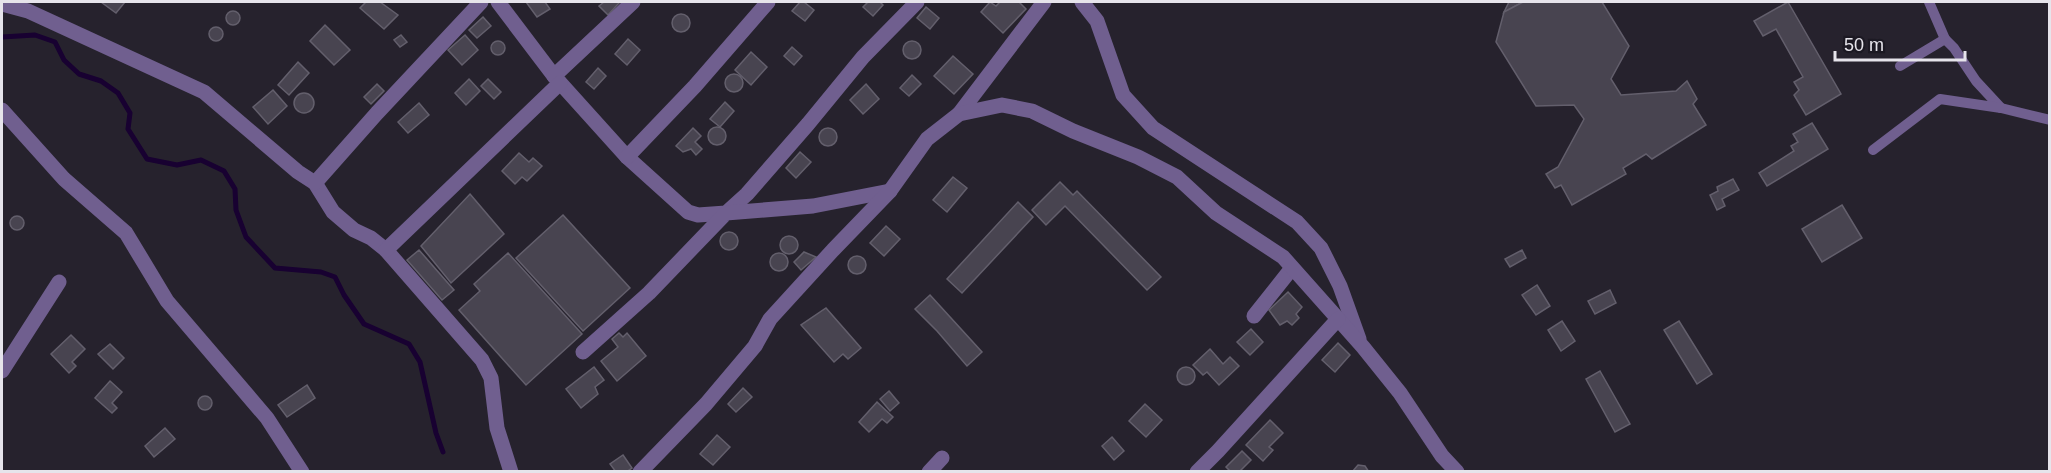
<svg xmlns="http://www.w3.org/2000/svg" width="2051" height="473" viewBox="0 0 2051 473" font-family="Helvetica,sans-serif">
<rect width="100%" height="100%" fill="#26222d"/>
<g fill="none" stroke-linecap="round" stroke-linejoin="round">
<polyline stroke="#180131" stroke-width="5" points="2,37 35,35 55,42 64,60 79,74 101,81 118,93 130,113 128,129 147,159 177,165 201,160 224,171 235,189 236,210 246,237 275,268 321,272 335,277 344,295 364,324 409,344 420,362 436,433 443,452"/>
</g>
<g fill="#484450" stroke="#635f6c" stroke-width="1.5">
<polygon points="101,2 125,2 116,13"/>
<polygon points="366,2 380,2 398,15 384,29 360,8"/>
<polygon points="526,2 545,2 550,9 537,17"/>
<polygon points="604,2 618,2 619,3 608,15 599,6"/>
<polygon points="800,2 804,2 814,10 805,21 792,11"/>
<polygon points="868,2 880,2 883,5 873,16 863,7"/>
<polygon points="990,2 996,6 1000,2 1019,2 1026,9 1003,33 981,12"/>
<polygon points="1509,2 1523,2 1504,12"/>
<polygon points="1523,2 1602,2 1629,46 1611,79 1621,95 1676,91 1687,81 1697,99 1693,104 1706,125 1652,159 1646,154 1623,168 1626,174 1572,205 1561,185 1555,188 1546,174 1558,167 1584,119 1574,105 1536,106 1496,42 1504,12"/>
<polygon points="1788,2 1841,94 1806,115 1794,95 1799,90 1794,82 1803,77 1776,29 1763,36 1754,21"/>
<polygon points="926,7 939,18 930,29 917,18"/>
<circle cx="233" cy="18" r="7"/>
<circle cx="681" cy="23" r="9"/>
<polygon points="483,17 491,26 477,38 469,30"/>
<polygon points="325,25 350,50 334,65 310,41"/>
<circle cx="216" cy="34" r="7"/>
<polygon points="401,35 407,42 400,47 394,40"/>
<polygon points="465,35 478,50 462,65 448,50"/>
<polygon points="628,39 640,50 627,65 615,54"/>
<circle cx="498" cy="48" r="7"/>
<circle cx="912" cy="50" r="9"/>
<polygon points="792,47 802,56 794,65 784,56"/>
<polygon points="751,52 767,67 751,85 735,70"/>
<polygon points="953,56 973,74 954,94 934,76"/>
<polygon points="298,62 309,73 289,95 278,85"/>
<polygon points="598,68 606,76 594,89 586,82"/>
<circle cx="734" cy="83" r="9"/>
<polygon points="912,75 921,84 909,96 900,88"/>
<polygon points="469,79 480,91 466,105 455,93"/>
<polygon points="488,79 501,92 494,99 481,86"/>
<polygon points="377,84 384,91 371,104 364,97"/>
<polygon points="866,84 879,99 863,114 850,100"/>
<polygon points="273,90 287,106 268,124 253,107"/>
<circle cx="304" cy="103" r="10"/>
<polygon points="725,102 734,111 720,127 710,119"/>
<polygon points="419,103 429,115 408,133 398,122"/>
<polygon points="1812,123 1828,149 1767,186 1759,173 1794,151 1791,146 1798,142 1793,134"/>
<circle cx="717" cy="136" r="9"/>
<polygon points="693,128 701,136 695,142 702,149 696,155 691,149 683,152 676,146"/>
<circle cx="828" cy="137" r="9"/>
<polygon points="800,152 811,162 796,178 786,168"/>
<polygon points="519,153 529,162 533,158 542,166 527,181 522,177 515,184 502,171"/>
<polygon points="953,177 967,188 947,212 933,200"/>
<polygon points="1733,179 1739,190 1722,199 1725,206 1717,210 1710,195 1718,191 1717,187"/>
<polygon points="1060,182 1073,195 1077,191 1161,277 1147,290 1065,206 1046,225 1032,210"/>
<polygon points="470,194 504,234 451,283 421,246"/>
<polygon points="1018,202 1033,217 962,293 947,279"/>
<polygon points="1842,205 1862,238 1822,262 1802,229"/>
<polygon points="563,215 630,288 583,331 516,258"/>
<circle cx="17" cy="223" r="7"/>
<polygon points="886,226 900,239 884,256 870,243"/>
<circle cx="729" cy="241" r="9"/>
<circle cx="789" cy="245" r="9"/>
<polygon points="419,250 454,290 442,300 407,260"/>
<polygon points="1522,250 1526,258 1510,267 1505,259"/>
<polygon points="804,252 816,257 801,270 794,262"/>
<polygon points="508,253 582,334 526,385 459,310 480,291 474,284"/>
<circle cx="779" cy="262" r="9"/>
<circle cx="857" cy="265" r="9"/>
<polygon points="1537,285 1550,306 1536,315 1522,295"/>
<polygon points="1610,290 1616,303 1595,314 1588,301"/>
<polygon points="1288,292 1302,307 1296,314 1299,318 1292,325 1287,321 1280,325 1269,310"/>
<polygon points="930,295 982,352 967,366 937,331 915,309"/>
<polygon points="826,308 861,348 848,359 843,354 834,362 801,325"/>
<polygon points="1562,321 1575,341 1561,351 1548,330"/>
<polygon points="1679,321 1712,374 1697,384 1664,330"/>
<polygon points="1251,329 1263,342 1250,355 1237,342"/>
<polygon points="619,333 623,337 627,333 646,356 617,381 601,361 618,347 612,339"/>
<polygon points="71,335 85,349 72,362 76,366 69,373 51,354"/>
<polygon points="1338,343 1350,355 1335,372 1322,360"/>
<polygon points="110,344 124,358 113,369 98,354"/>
<polygon points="1210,349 1223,364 1230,357 1239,366 1219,385 1207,372 1203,375 1193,365"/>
<polygon points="594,367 604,380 595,387 598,394 581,408 566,389"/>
<circle cx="1186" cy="376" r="9"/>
<polygon points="1600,371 1630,424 1615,432 1586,379"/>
<polygon points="110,381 122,392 112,403 117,408 112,413 95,398"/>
<polygon points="307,385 315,398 287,417 278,405"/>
<polygon points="743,388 752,397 736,412 728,404"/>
<polygon points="889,391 899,403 890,411 880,399"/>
<circle cx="205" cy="403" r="7"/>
<polygon points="877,402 893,417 887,423 882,419 869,432 859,422"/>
<polygon points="1145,404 1162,420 1146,437 1129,421"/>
<polygon points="1270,420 1283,433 1269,447 1273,450 1263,461 1246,445"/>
<polygon points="165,428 175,439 154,457 145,446"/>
<polygon points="717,435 730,447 713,465 700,454"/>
<polygon points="1112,437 1124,451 1114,460 1102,446"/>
<polygon points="1242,451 1251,460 1239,472 1231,472 1226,467"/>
<polygon points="623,455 632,468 626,472 616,472 610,464"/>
<polygon points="1358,465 1365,466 1369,472 1352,472"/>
</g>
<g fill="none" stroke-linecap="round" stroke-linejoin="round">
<g stroke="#705f8f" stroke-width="10">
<polyline points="1929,2 1945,39"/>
<polyline points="1900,66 1945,39 1954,48 1976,81 2001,108"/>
<polyline points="1873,150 1940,99 2001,108 2050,120"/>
</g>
<g stroke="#705f8f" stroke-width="15">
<polyline points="498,2 554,76 627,157 688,212 698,215 726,213 747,194 808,124 863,57 917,2"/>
<polyline points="1082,2 1097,21 1123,95 1153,128 1297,222 1321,248 1340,286 1359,339"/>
<polyline points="2,4 28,11 204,92 298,172 315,183 333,212 354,230 371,238 386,250 482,360 491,378 497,428 511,472"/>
<polyline points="554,76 633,2"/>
<polyline points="2,110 64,179 126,233 167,301 267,418 302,472"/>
<polyline points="959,114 1044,2"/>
<polyline points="627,157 695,86 768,2"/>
<polyline points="315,183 377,113 481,2"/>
<polyline points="386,250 560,83"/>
<polyline points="1254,316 1292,268"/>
<polyline points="583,352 649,293 726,213 813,206 890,191"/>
<polyline points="2,371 59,282"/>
<polyline points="640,472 706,404 755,346 770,319 833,250 890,191 927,139 959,114 1002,105 1032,111 1073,131 1138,157 1177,177 1216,213 1283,257 1363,347 1400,393 1442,456 1457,472"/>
<polyline points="929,472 942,458"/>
<polyline points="1197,472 1218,451 1338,319"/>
</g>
</g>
<rect width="2051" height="473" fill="none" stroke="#e6e4eb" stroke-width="6"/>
<path d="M1835 51v9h130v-9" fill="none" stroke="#e6e4eb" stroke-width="3"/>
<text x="1844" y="51" font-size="18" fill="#e6e4eb" stroke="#1c1923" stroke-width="4.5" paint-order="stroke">50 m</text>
</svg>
